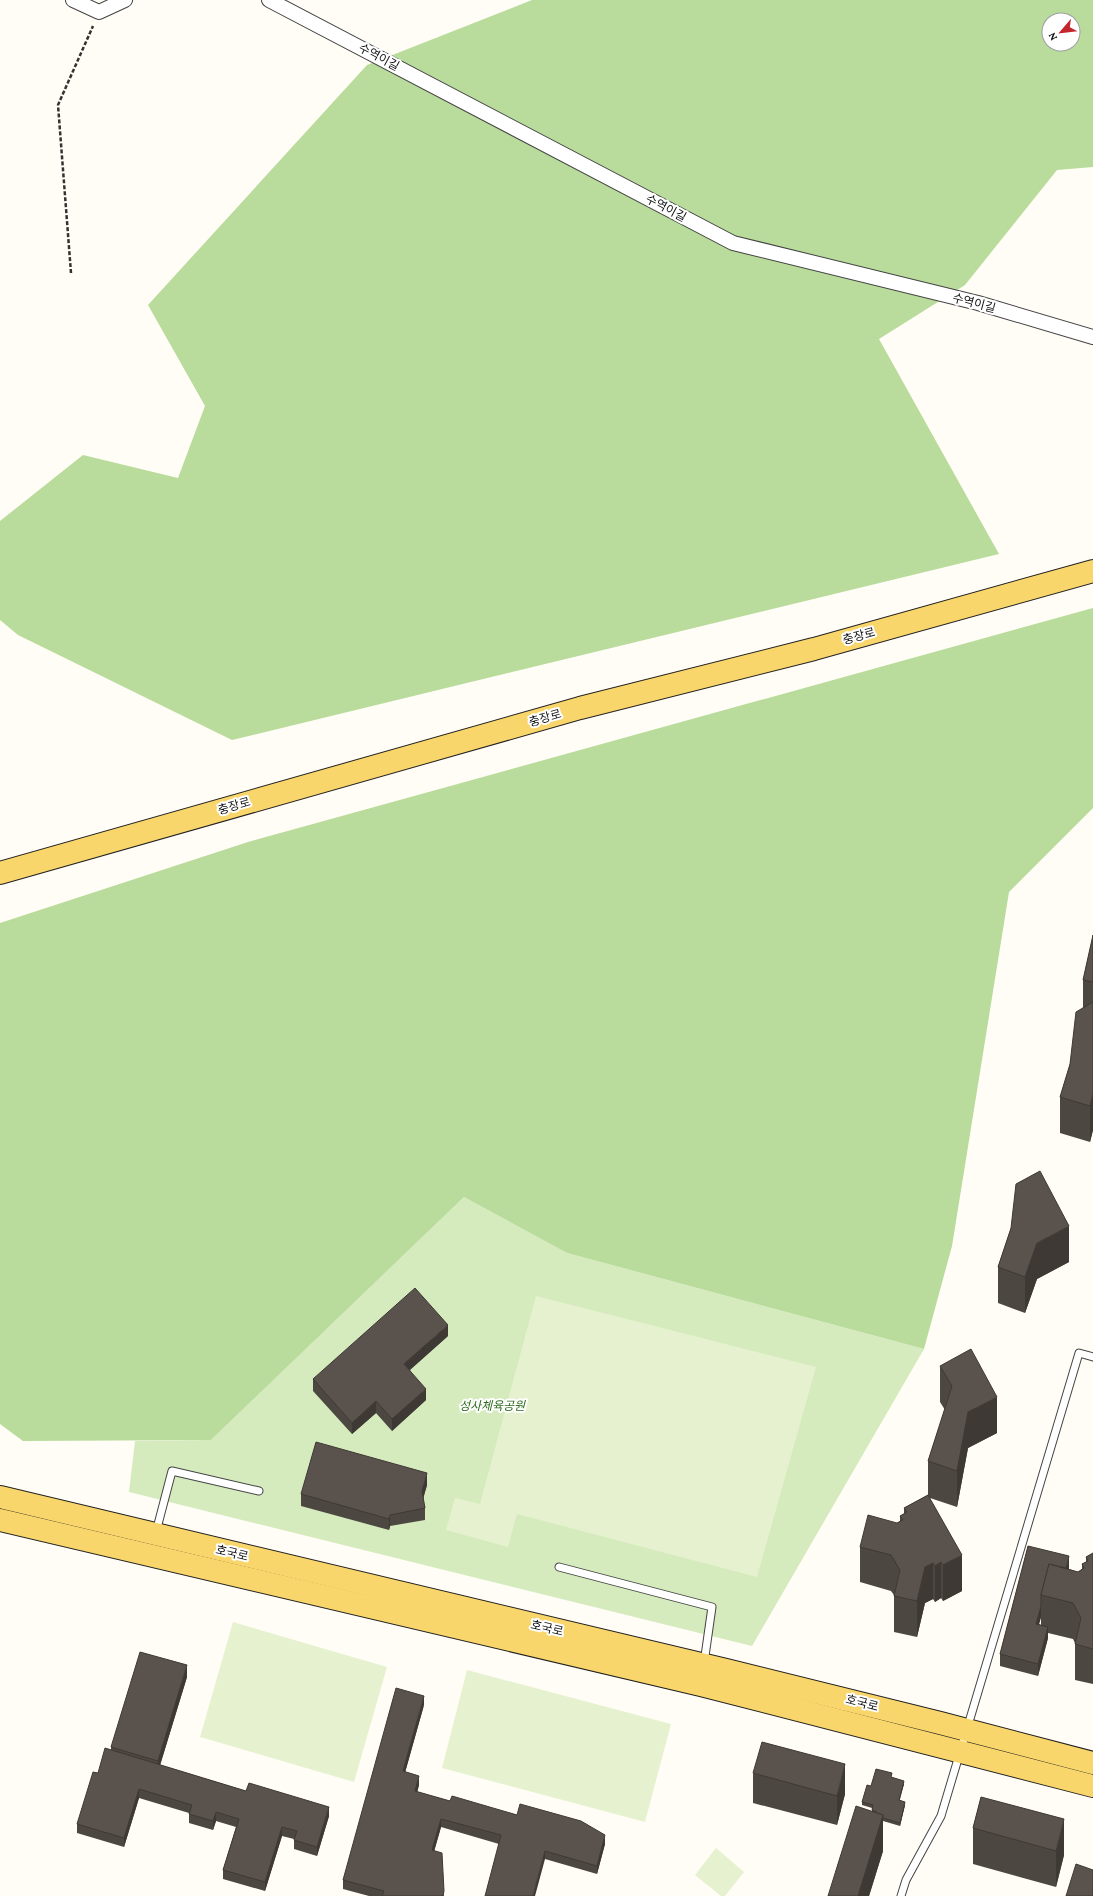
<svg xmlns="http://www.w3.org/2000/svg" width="1093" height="1896" viewBox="0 0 1093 1896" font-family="'Crimson Pro','Noto Sans KR',serif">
<rect width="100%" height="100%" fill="#fffdf5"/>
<polygon fill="#d5ebbd" points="464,1197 567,1253 924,1349 752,1646 129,1492 135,1441 211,1440"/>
<g fill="#b9dc9c" fill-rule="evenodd">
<path d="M532,0H1093V167L1057,170L965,285L879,339L999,554L232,740L18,635L0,620V521L83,455L178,478L205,406L148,305L367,65ZM1049,20H1073V44H1049Z"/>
<polygon points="1093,608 1093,808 1009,892 952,1246 924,1349 567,1253 464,1197 211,1440 23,1441 0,1424 0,923 248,842"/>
</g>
<g fill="#e6f2cf">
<polygon points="536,1296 816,1367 757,1577 517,1514 508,1547 446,1530 455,1498 480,1504"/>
<polygon points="233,1622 387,1667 354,1782 200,1737"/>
<polygon points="467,1670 671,1724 645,1822 442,1768"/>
<polygon points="716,1848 744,1872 725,1896 721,1896 695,1875"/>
</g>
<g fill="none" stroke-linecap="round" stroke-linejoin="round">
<g stroke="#444" stroke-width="9">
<g id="service">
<polyline points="156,1532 172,1471 259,1491"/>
<polyline points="559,1567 712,1607 704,1663"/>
<polyline points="901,1896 906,1880 941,1816 1079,1353 1093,1357"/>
</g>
</g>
<g stroke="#444" stroke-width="16">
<g id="minor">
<polyline points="73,0 99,12 125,0"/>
<polyline points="269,0 733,243 978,303 1093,337"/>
</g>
</g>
<g stroke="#222" stroke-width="24">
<g id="primary">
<polyline points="0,873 580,708 814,649 1093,571"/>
<polyline points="0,1497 726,1670 940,1723 1093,1763"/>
<polyline points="0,1520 701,1685 1093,1786"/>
</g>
</g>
<polyline stroke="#333" stroke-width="2.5" stroke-dasharray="4 2" stroke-linecap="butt" points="71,273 58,105 93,26"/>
<use href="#service" stroke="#fff" stroke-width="7"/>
<use href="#minor" stroke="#fff" stroke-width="14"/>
<use href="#primary" stroke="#f9d66b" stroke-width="22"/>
</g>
<g fill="#4d4742" fill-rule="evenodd">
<polygon points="1093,935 1093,1130 1090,1142 1060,1133 1060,1097 1070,1064 1083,1007 1083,980"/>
<polygon points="1011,1228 1069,1262 1037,1279 1025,1313 998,1303 998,1267"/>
<polygon points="448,1336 410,1370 426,1400 392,1431 376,1413 352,1434 313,1391 313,1379"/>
<polygon points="940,1366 997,1433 968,1448 957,1507 930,1498 962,1591 943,1601 941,1598 935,1602 933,1599 925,1603 917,1637 894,1632 894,1595 891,1591 860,1582 860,1547 900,1521 900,1516 904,1514 904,1508 928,1495 928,1461 945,1410 940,1402"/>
<polygon points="427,1485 423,1498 425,1508 425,1520 390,1526 389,1530 301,1506 301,1494"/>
<path d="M1028,1546L1069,1567V1569L1078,1572L1082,1569V1564L1086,1562V1557L1093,1553V1684L1075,1680V1643L1073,1639L1048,1633V1638L1038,1676L1000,1666V1654ZM1041,1617V1625L1039,1624Z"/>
<polygon points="187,1677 160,1765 329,1816 317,1856 294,1849 294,1839 282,1836 265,1891 223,1879 223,1870 236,1827 216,1821 213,1830 189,1823 189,1813 139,1798 124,1847 77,1833 77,1824 98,1773 111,1750 111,1747"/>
<polygon points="424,1705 405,1772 419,1785 417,1792 605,1844 597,1874 545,1859 499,1844 441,1827 434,1851 444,1896 369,1896 343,1889 343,1880"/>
<polygon points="753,1773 845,1794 837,1825 753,1803"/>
<polygon points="892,1777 904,1784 899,1800 905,1805 900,1826 883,1821 883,1851 869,1896 828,1896 872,1811 872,1808 862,1805 862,1802 871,1786"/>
<polygon points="981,1797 1064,1855 1056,1887 973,1864 973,1828"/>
</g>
<g fill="#3f3936">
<polygon points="1093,1094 1093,1130 1090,1142 1090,1106"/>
<polygon points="1069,1226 1069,1262 1037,1279 1025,1313 1025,1277 1037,1243"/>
<polygon points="448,1325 448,1336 404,1375 404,1364"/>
<polygon points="426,1389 426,1400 392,1431 392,1419"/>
<polygon points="997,1397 997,1433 968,1448 957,1507 957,1471 968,1412"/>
<polygon points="376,1401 376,1413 352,1434 352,1423"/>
<polygon points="427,1473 427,1485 422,1503 422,1491"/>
<polygon points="390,1515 390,1526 389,1530 389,1519"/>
<polygon points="962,1555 962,1591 943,1601 943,1565"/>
<polygon points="1069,1556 1069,1567 1061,1600 1061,1588"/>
<polygon points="941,1562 941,1598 935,1602 935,1566"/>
<polygon points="933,1563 933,1599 925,1603 917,1637 917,1601 925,1567"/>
<polygon points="1041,1606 1041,1617 1036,1635 1036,1624"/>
<polygon points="1048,1627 1048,1638 1038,1676 1038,1664"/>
<polygon points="187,1665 187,1677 158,1772 158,1761"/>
<polygon points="424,1696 424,1705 403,1780 403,1771"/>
<polygon points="845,1764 845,1794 837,1825 837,1796"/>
<polygon points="419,1776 419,1785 415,1800 415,1791"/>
<polygon points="904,1781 904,1784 899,1803 899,1800"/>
<polygon points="139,1789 139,1798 124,1847 124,1838"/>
<polygon points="905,1802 905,1805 900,1826 900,1823"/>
<polygon points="329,1807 329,1816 317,1856 317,1847"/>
<polygon points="216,1812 216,1821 213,1830 213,1821"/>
<polygon points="883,1815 883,1851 869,1896 858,1896"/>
<polygon points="441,1819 441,1827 432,1859 432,1850"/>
<polygon points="1064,1819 1064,1855 1056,1887 1056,1851"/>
<polygon points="282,1827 282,1836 265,1891 265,1882"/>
<polygon points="605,1835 605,1844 597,1874 597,1866"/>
<polygon points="545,1851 545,1859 535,1896 533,1896"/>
</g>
<g fill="#5a524d" stroke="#3f3936">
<polygon points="1093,935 1093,982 1083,980"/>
<polygon points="1093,1002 1093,1094 1090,1106 1060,1097 1070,1064 1076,1012"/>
<polygon points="1040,1171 1069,1226 1037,1243 1025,1277 998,1267 1011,1228 1016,1184"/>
<polygon points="415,1288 448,1325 404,1364 426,1389 392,1419 376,1401 352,1423 313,1379"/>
<polygon points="971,1349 997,1397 968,1412 957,1471 928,1461 952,1386 940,1366"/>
<polygon points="316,1442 427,1473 422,1491 425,1508 390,1515 389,1519 301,1494"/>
<polygon points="928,1495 962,1555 943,1565 941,1562 935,1566 933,1563 925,1567 917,1601 894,1596 900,1570 891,1555 860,1547 868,1515 897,1523 903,1520 900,1516 907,1512 904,1508"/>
<polygon points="1028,1546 1069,1556 1066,1568 1049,1564 1041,1595 1041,1606 1036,1624 1048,1627 1038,1664 1000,1654"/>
<polygon points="1093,1553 1093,1649 1075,1644 1081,1618 1073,1603 1041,1595 1049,1564 1078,1572 1084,1568 1082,1564 1088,1561 1086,1557"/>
<polygon points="140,1652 187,1665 158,1761 111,1747"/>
<polygon points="396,1688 424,1696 403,1771 419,1776 415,1791 450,1801 452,1796 517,1815 520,1804 581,1821 605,1835 597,1866 545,1851 533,1896 485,1896 501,1835 441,1819 432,1850 442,1853 444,1891 443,1896 382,1896 384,1891 343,1880"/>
<polygon points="762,1742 845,1764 837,1796 753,1773"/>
<polygon points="105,1748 246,1791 249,1783 329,1807 317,1847 294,1840 297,1831 282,1827 265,1882 223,1870 239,1819 216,1812 213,1821 189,1814 192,1805 139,1789 124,1838 77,1824 93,1772 98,1773"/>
<polygon points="876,1769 892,1773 891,1777 904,1781 899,1800 905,1802 900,1823 883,1818 883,1815 876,1813 877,1812 872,1810 873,1805 862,1802 867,1785 871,1786"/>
<polygon points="981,1797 1064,1819 1056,1851 973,1828"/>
<polygon points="856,1806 883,1815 858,1896 828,1896"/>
<polygon points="1076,1864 1093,1870 1093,1896 1066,1896"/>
</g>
<g text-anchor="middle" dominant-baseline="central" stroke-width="4" stroke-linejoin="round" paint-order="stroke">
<g font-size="12" fill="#111" stroke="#fff">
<text transform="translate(379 57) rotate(28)">수역이길</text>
<text transform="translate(666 208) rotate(28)">수역이길</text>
<text transform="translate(974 303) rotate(15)">수역이길</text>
<text transform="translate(859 636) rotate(-15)">충장로</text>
<text transform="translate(545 718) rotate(-16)">충장로</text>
<text transform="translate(234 806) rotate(-16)">충장로</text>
<text transform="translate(232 1553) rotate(13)">호국로</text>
<text transform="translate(547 1628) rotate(13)">호국로</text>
<text transform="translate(862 1703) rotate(14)">호국로</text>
</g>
<g font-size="12" font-style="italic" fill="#2f6b1f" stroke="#fff">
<text x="492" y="1406">성사체육공원</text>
</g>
</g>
<g transform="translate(1061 32) rotate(242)"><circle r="19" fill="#ffffff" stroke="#a0a0a0"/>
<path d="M0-3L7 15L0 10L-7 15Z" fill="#c4262e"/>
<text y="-6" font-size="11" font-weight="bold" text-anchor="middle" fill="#111111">N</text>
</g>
</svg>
